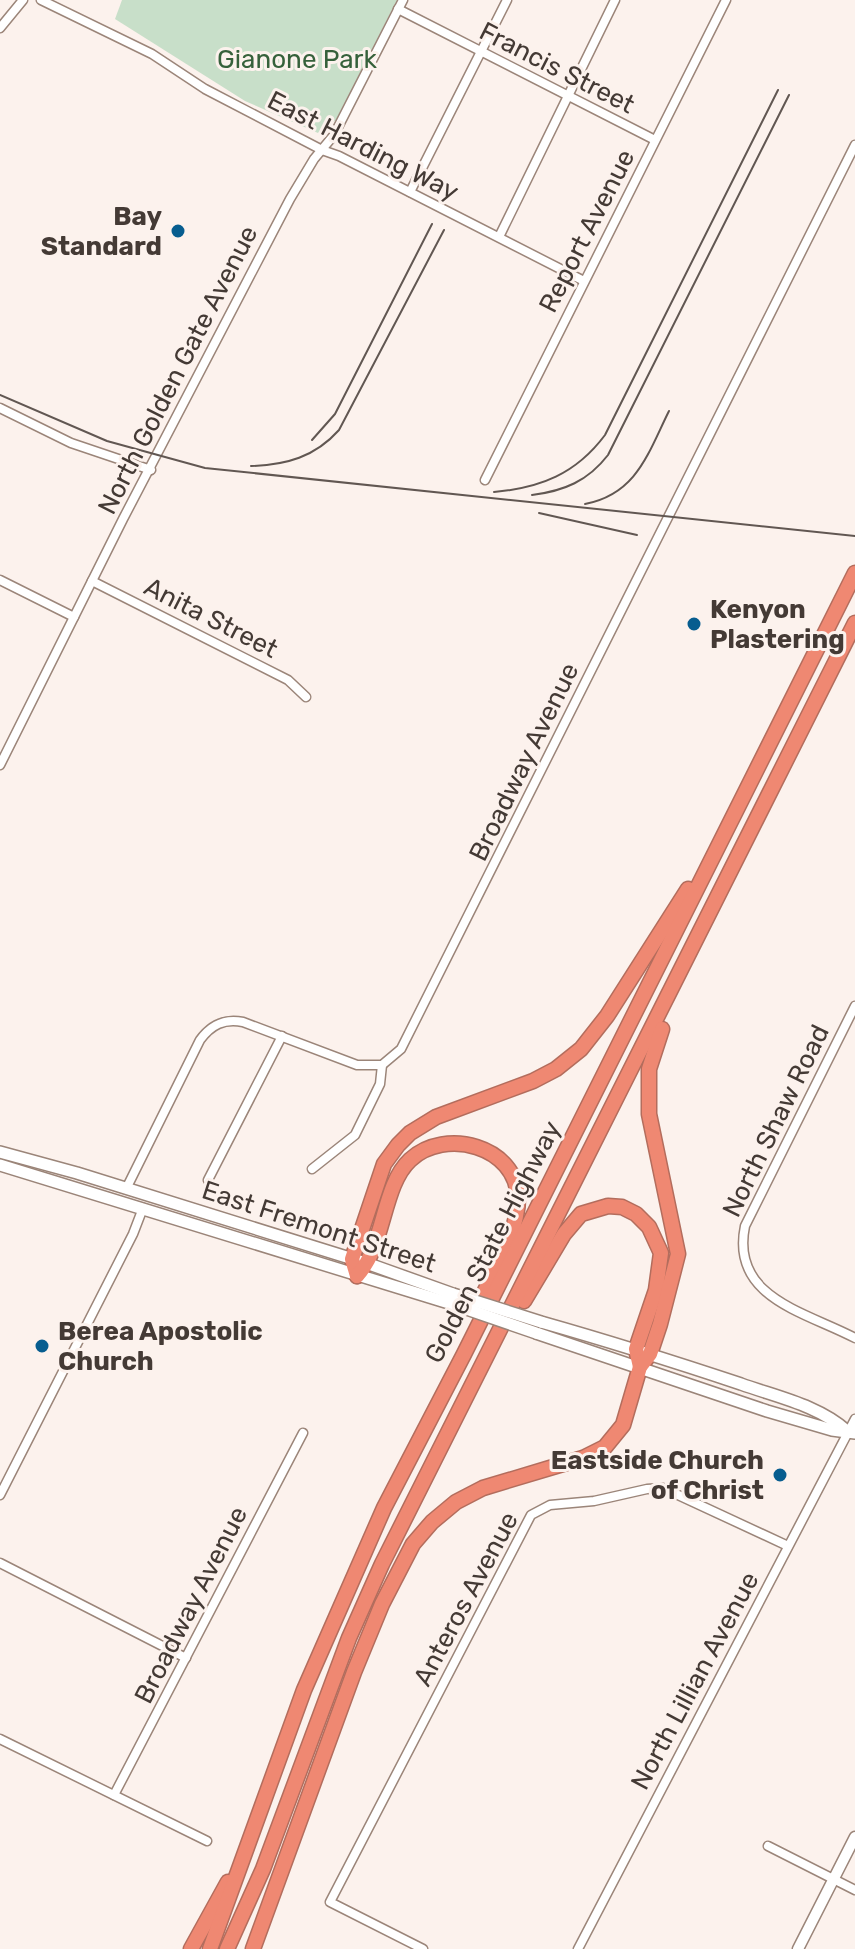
<svg xmlns="http://www.w3.org/2000/svg" width="855" height="1949" viewBox="0 0 855 1949" font-family="Rubik,sans-serif">
<rect width="100%" height="100%" fill="#fcf2ed"/>
<polygon fill="#c8dfc9" points="122,0 397,0 336,120 318,133 245,101 115,19"/>
<g fill="none" stroke-linecap="round" stroke-linejoin="round">
<g stroke="#9b8579" stroke-width="11">
<g id="minor">
<polyline points="41,0 152,54 205,89 322,150 339,156 584,281"/>
<polyline points="398,9 655,140"/>
<polyline points="0,28 23,0"/>
<polyline points="410,192 507,0"/>
<polyline points="499,237 615,0"/>
<polyline points="0,408 71,443 151,470"/>
<polyline points="485,480 726,0"/>
<polyline points="0,580 74,617"/>
<polyline points="92,581 288,680 306,697"/>
<polyline points="0,765 123,519 290,199 314,159 334,135 403,0"/>
<path d="M855,1006L745,1226C730,1298 806,1312 855,1338"/>
<polyline points="312,1169 355,1135 380,1084 382,1065"/>
<polyline points="208,1180 282,1036"/>
<path d="M126,1189L200,1040C211,1025 224,1018 243,1022L357,1065H382L401,1049L855,145"/>
<polyline points="0,1495 133,1234 143,1208"/>
<polyline points="0,1563 186,1658"/>
<polyline points="0,1739 207,1841"/>
<polyline points="114,1795 303,1433"/>
<polyline points="768,1846 855,1890"/>
<polyline points="423,1949 330,1902 531,1515 550,1505 594,1501 647,1489 663,1488 788,1546"/>
<polyline points="578,1949 855,1419"/>
</g>
</g>
<g stroke="#9b8579" stroke-width="13">
<polyline id="tertiary" points="798,1949 855,1837"/>
</g>
<g stroke="#9b8579" stroke-width="14">
<g id="secondary">
<polyline points="0,1152 77,1173 369,1264 453,1294"/>
<polyline points="0,1165 452,1304"/>
<path d="M541,1322C608,1341 675,1362 741,1384C777,1397 818,1405 847,1431"/>
<polyline points="536,1333 767,1411 832,1430 855,1433"/>
</g>
</g>
<g stroke="#b36d5d" stroke-width="17">
<g id="motorway">
<polyline points="357,1276 352,1259 384,1164 398,1145 410,1133 436,1117 533,1081 556,1069 581,1049 607,1016 688,889"/>
<path d="M357,1276C385,1246 382,1186 410,1160C445,1127 517,1146 518,1198C518,1232 496,1268 482,1297"/>
<polyline points="524,1301 564,1234 581,1214 608,1206 622,1207 636,1214 649,1227 661,1253 656,1290 636,1349 640,1367"/>
<polyline points="191,1949 228,1882"/>
<polyline points="210,1949 304,1690 384,1508 464,1354 855,573"/>
<polyline points="227,1949 263,1869 349,1638 382,1564 855,623"/>
<polyline points="253,1949 354,1672 382,1604 413,1544 432,1522 456,1502 483,1488 583,1458 605,1447 623,1425 640,1367 650,1354 660,1324 678,1254 649,1114 649,1069 662,1029"/>
</g>
</g>
<use href="#minor" stroke="#fff" stroke-width="8"/>
<use href="#tertiary" stroke="#fff" stroke-width="10"/>
<use href="#secondary" stroke="#fff" stroke-width="11"/>
<use href="#motorway" stroke="#ef8872" stroke-width="14"/>
<g stroke="#615752" stroke-width="2">
<polyline points="0,395 107,441 205,468 855,536"/>
<polyline points="312,440 335,414 432,224"/>
<path d="M251,466C286,465 315,457 339,430L444,230"/>
<path d="M494,492C540,488 576,474 605,435L778,90"/>
<path d="M532,495C564,491 588,481 608,455L789,95"/>
<path d="M585,504C637,494 648,453 669,411"/>
<polyline points="539,513 637,535"/>
</g>
<g stroke="#9b8579" stroke-width="14" stroke-linecap="butt">
<g id="secondary-bridge">
<polyline points="453,1294 541,1322"/>
<polyline points="452,1304 536,1333"/>
</g>
</g>
<use href="#secondary-bridge" stroke="#fff" stroke-width="11"/>
</g>
<g fill="#075d8f" stroke="#fcf2ed" stroke-width="3">
<circle cx="178" cy="231" r="8"/>
<circle cx="694" cy="624" r="8"/>
<circle cx="42" cy="1346" r="8"/>
<circle cx="780" cy="1475" r="8"/>
</g>
<g text-anchor="middle" dominant-baseline="central" stroke-width="6" stroke-linejoin="round" paint-order="stroke">
<g font-size="26" fill="#36613b" stroke="#fcf2ed">
<text x="297" y="59">Gianone Park</text>
</g>
<g font-size="26" fill="#443a35" stroke="#fcf2ed">
<text transform="translate(557 68) rotate(27)">Francis Street</text>
<text transform="translate(363 146) rotate(27)">East Harding Way</text>
<text transform="translate(587 231) rotate(-63)">Report Avenue</text>
<text transform="translate(178 370) rotate(-63)">North Golden Gate Avenue</text>
<text transform="translate(211 618) rotate(27)">Anita Street</text>
<text transform="translate(524 762) rotate(-64)">Broadway Avenue</text>
<text transform="translate(776 1121) rotate(-64)">North Shaw Road</text>
<text transform="translate(319 1227) rotate(18)">East Fremont Street</text>
<text transform="translate(493 1242) rotate(-63)">Golden State Highway</text>
<text transform="translate(466 1599) rotate(-62)">Anteros Avenue</text>
<text transform="translate(191 1605) rotate(-63)">Broadway Avenue</text>
<text transform="translate(695 1681) rotate(-62)">North Lillian Avenue</text>
</g>
<g font-size="26" font-weight="bold" fill="#443a35" stroke="#fcf2ed" text-anchor="end">
<text x="162" y="216">Bay<tspan x="162" dy="30">Standard</tspan></text>
<text x="710" y="609" text-anchor="start">Kenyon<tspan x="710" dy="30">Plastering</tspan></text>
<text x="58" y="1331" text-anchor="start">Berea Apostolic<tspan x="58" dy="30">Church</tspan></text>
<text x="764" y="1460">Eastside Church<tspan x="764" dy="30">of Christ</tspan></text>
</g>
</g>
</svg>
